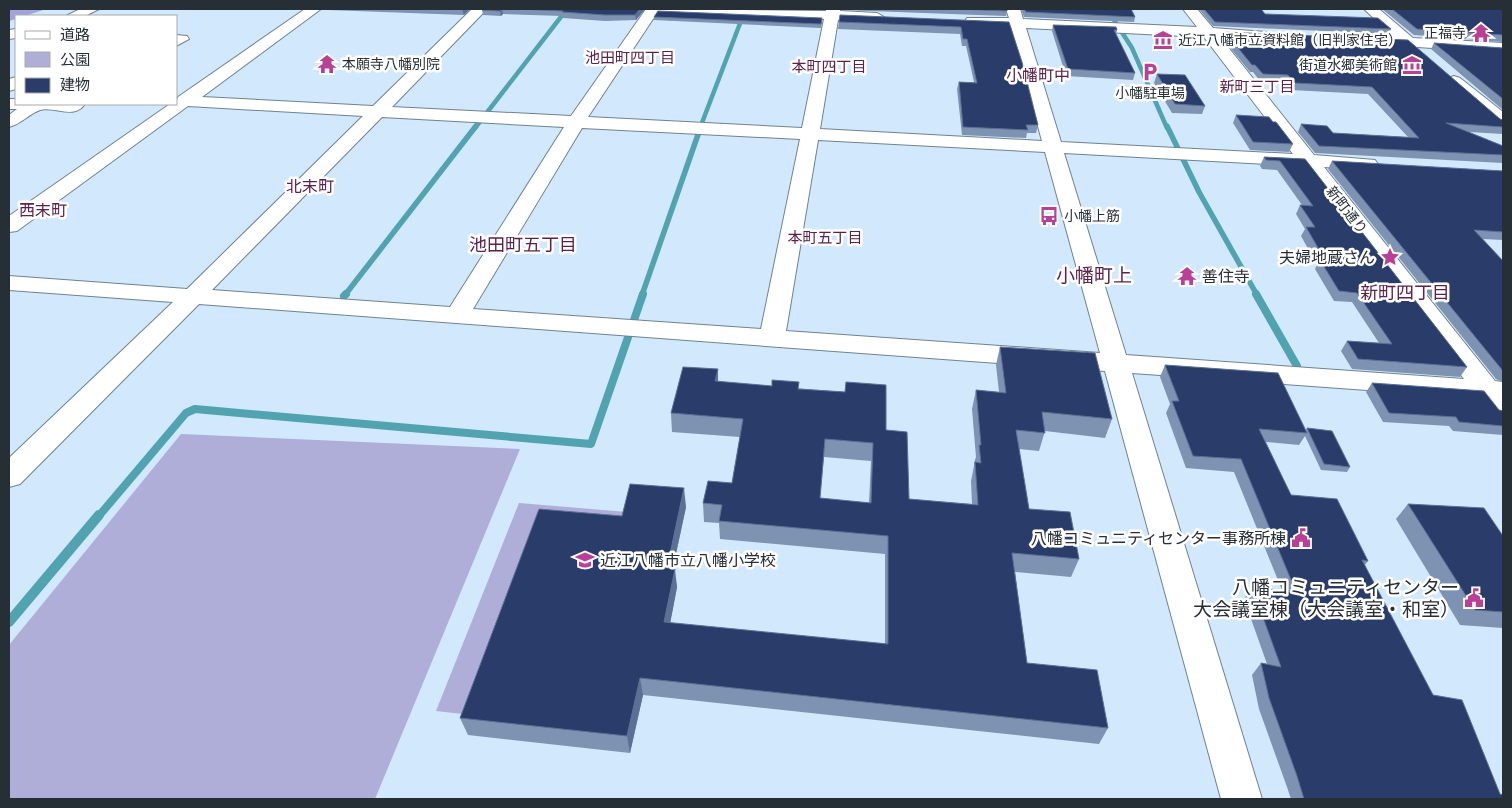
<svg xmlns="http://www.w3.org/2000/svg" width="1512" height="808" viewBox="0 0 1512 808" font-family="Montserrat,'Noto Sans JP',sans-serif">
<rect width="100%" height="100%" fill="#d2e8fc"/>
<g fill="#aeaed9">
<polygon points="181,434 520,449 375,799 9,799 9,645"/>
<polygon points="519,503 651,514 597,729 436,711"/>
</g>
<polygon fill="#a3a2db" points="9,9 46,9 25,16 16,16 16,19 9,21"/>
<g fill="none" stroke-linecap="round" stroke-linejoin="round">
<g stroke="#52a3b0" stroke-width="4.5">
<polyline points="1107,9 1132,48 1167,128"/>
<polyline points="475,128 567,9"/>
<polyline points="700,128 744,13 754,9"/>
</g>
<g stroke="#52a3b0" stroke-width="5.5">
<polyline points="1167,126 1199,192 1257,295"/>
<polyline points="345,295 476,126"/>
<polyline points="642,295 701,126"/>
</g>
<g stroke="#52a3b0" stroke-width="8">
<polyline points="1256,294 1297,366"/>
<polyline points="344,296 346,294"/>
<polyline points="98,517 186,413 195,409 591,444 643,294"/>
</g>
<polyline stroke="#52a3b0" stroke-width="10" points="9,622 99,515"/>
<g stroke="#6f8294" stroke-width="2">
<g id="minor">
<polygon points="80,9 99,9 85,16 66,16"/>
<path d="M305,9H321L202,97L373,106L472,9H487L392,107L571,116L646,9L826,11V9H840V11L877,13L884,17L877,21L838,20L820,129L1042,141L1011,27L972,25L965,21L967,18H1009L1006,9H1020L1023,19L1197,27L1183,9H1197L1213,28L1266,32L1268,35L1266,38L1261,39L1220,37L1314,155L1375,160L1378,164L1375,168L1368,170L1324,167L1495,381L1503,382V420L1493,418L1478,398L1132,373L1262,799H1221L1105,371L199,304L20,484L9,487V458L173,302L9,290V276L187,289L363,116L188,106L17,231L9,232V216L170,104H176L178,97ZM657,13L824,19L802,128L588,117ZM1026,28L1204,37L1293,154L1061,142ZM382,117L564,127L450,307L212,290ZM582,128L800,139L761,329L473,309ZM818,140L1045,152L1100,353L786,331ZM1064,153L1302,166L1464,379L1126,355Z"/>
<polygon points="1364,9 1379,9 1413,38 1503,43 1503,53 1418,47 1412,50 1405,47 1367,43 1365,40 1372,36 1394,37"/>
<polygon points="16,29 16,38 9,39 9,30"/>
<polygon points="176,35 187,36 189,39 176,46"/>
<polygon points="1454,76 1460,78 1503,112 1503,126 1497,125 1448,84 1446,81 1448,78"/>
<polygon points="16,77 16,89 9,91 9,79"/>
<path d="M9,99H16V104H85C74,120 55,106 40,110C29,114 21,124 9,127V115L17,109H9Z"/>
</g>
</g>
<use href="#minor" fill="#fff" fill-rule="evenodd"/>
</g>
<g fill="#7e92b2" fill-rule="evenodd">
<polygon points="325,9 470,9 464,15 328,10"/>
<polygon points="483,9 645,9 636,20 605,21 563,18 562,16 503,14 501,16 483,15 482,10"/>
<polygon points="841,9 1007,9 1007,11 1006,16 842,10"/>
<polygon points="1021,9 1131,9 1135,17 1134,22 1024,17"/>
<polygon points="1199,9 1261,9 1265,14 1391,29 1389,34 1213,26"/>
<polygon points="1382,9 1503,9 1503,42 1414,35"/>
<polygon points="654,17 822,22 821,28 654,20"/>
<polygon points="839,22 1009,22 1038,125 1036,133 1027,133 1026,138 962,135 957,89 959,82 974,82 966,46 962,46 960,34 838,29"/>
<polygon points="1053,25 1117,30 1116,34 1135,73 1133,80 1066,76 1052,31"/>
<polygon points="1225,32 1503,120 1503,134 1469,132 1503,146 1503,163 1315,153 1298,132 1301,124 1333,133 1408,137 1368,94 1291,90 1285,82 1260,81 1253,72 1250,72 1223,39"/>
<polygon points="1434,43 1503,48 1503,110 1431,49"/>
<polygon points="1157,74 1205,106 1202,114 1172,113 1154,83"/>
<polygon points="1236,115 1273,122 1293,144 1289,152 1250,150 1233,123"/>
<polygon points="1264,157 1305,159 1467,367 1460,377 1352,369 1341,351 1347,341 1379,343 1352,302 1334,301 1315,269 1317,265 1301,236 1305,229 1296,214 1300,205 1302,205 1277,170 1262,169 1260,166"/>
<polygon points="1332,161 1503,171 1503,240 1483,239 1503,261 1503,382 1496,379 1328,169"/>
<path d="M1000,347L1112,419L1105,438L1045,431L1039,451L1019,449L1029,509L1079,559L1071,577L1015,572L1027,663L1108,728L1099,744L643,695L630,753L468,735L460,718L622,516L686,507L673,568L677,587L670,623L885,644V554L720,539L719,523L704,522L703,503L732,483L740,437L672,432L671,413L718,369V382L845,392L846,382L886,430L909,499L972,504L971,481L974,466V463L976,457L972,409L976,390L999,392L996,365ZM824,457L871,461L869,503L820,498Z"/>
<polygon points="1165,365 1306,430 1307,428 1350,467 1347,472 1321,470 1305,436 1299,445 1266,442 1291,495 1368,561 1364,566 1433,695 1503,799 1291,799 1287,787 1259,709 1252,675 1261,663 1267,664 1244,599 1252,587 1282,590 1234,472 1186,468 1166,413 1170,404 1160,377"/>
<polygon points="1372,383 1503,411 1503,435 1453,431 1449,426 1383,422 1366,392"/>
<polygon points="1408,504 1503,536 1503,628 1460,625 1396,519"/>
</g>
<g fill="#5c7095">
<polygon points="462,9 470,9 464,15"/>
<polygon points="502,9 503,14 501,16 500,11"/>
<polygon points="640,9 645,9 636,20 635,15"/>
<polygon points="718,369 718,387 715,381"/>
<polygon points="684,488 686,507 669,586 667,568"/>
<polygon points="675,569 677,587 667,640 664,622"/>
<polygon points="640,678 643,695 630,753 627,736"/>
</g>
<g fill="#2a3c69" stroke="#5c7095" fill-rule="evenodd">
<polygon points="483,9 502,9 500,11 482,10"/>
<polygon points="517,9 640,9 635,15 605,15 562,12 563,11"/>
<polygon points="956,9 1007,9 1007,11"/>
<polygon points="1024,9 1131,9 1135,17 1026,12"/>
<polygon points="1204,9 1261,9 1265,14 1378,18 1391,29 1215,22"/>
<polygon points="1392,9 1503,9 1503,35 1417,29"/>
<polygon points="658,11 822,18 821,24 654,17"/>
<polygon points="840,15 1009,22 1022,62 1038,125 1026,125 1028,130 963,127 959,82 977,83 967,39 963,39 961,27 839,22"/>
<polygon points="1053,25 1116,27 1117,30 1114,30 1135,73 1068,69"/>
<polygon points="1225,32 1408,40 1500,119 1503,120 1503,127 1446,123 1503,146 1503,155 1319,146 1301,124 1327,126 1333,133 1419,138 1372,87 1295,83 1288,75 1263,74 1255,65 1252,65"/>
<polygon points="1434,43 1503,48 1503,99"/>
<polygon points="1157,74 1185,75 1205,106 1175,104"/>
<polygon points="1236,115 1269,117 1273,122 1276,122 1293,144 1253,142"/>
<polygon points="1264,157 1305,159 1467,367 1358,359 1347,341 1392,344 1357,293 1339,291 1320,260 1325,260 1306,227 1315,227 1300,205 1313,206 1280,161 1266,160"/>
<polygon points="1332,161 1503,171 1503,232 1474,230 1503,261 1503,371"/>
<path d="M1000,347L1095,353L1112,419L1042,412L1045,433L1016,430L1029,509L1070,512L1079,559L1012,553L1027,663L1097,670L1108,728L640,678L627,736L460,718L539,509L622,516L630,484L684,488L667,568L675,569L664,622L888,644V536L719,521L722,505L703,503L708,481L732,483L743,419L671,413L683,367L718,369L715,381L772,386V380L799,382L798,389L845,392L846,382L886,385V430L907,432L909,499L978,505L975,462L981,463L979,445H981L976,390L1006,393ZM825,439L873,443L871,503L820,498Z"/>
<polygon points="1165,365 1278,373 1307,433 1259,429 1291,495 1337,499 1368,561 1362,560 1433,695 1462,700 1500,794 1503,795 1503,799 1304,799 1297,776 1269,698 1261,663 1281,667 1252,587 1296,592 1241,459 1193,456 1172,401 1179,401"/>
<polygon points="1372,383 1484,391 1499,410 1503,411 1503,426 1459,422 1456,417 1389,413"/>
<polygon points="1307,428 1332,431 1350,467 1324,464"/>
<polygon points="1408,504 1484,508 1503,536 1503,612 1475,610"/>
</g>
<defs>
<g id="temple-bare" transform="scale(1.5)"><path d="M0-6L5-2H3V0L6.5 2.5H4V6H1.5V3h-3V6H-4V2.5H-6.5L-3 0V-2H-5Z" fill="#b94094" stroke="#fff" stroke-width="2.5" paint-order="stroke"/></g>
<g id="museum-bare" transform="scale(1.5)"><path d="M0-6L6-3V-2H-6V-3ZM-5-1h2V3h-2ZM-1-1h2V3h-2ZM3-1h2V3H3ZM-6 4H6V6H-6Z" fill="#b94094" stroke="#fff" stroke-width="2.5" paint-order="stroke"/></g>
<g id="parking-bare" transform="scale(1.5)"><path d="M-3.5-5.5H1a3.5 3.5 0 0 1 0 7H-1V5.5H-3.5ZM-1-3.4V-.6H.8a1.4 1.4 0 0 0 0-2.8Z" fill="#b94094" stroke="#fff" stroke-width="2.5" paint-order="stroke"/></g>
<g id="bus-bare" transform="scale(1.5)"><path d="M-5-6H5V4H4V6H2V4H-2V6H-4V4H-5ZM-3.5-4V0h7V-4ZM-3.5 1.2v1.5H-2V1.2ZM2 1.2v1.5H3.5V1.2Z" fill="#b94094" stroke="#fff" stroke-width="2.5" paint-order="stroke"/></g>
<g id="sight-bare" transform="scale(1.5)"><path d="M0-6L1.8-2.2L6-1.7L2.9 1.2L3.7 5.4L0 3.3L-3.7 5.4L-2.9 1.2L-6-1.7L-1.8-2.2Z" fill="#b94094" stroke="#fff" stroke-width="2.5" paint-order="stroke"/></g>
<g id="civic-bare" transform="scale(1.5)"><path d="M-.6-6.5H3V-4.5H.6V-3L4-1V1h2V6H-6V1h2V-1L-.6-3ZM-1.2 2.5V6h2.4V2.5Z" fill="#b94094" stroke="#fff" stroke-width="2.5" paint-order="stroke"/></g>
<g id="school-bare" transform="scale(1.5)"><path d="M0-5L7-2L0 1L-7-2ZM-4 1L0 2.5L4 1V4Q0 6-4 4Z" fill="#b94094" stroke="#fff" stroke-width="2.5" paint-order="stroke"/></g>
</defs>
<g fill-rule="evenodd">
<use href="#temple-bare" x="1481" y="33"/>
<use href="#museum-bare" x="1163" y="40"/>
<use href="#temple-bare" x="327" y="64"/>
<use href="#museum-bare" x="1412" y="65"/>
<use href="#parking-bare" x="1150" y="72"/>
<use href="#bus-bare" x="1049" y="216"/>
<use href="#sight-bare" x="1390" y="257"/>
<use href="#temple-bare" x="1187" y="276"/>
<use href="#civic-bare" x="1301" y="538"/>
<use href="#school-bare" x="585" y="560"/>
<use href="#civic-bare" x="1474" y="598"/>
</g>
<g text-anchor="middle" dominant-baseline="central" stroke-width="5" stroke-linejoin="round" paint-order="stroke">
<g font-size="14" fill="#262e36" stroke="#fff" text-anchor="start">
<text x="1466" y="33" text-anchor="end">正福寺</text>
<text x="1178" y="40">近江八幡市立資料館（旧判家住宅）</text>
<text x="342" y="64">本願寺八幡別院</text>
<text x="1397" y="65" text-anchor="end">街道水郷美術館</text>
<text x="1150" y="93" text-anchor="middle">小幡駐車場</text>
<text x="1064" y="216">小幡上筋</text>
</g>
<g font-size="14" fill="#262e36" stroke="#fff">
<text transform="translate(1347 210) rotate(52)">新町通り</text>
</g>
<g font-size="15" fill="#5d224a" stroke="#fff">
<text x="630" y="57">池田町四丁目</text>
<text x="829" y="66">本町四丁目</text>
<text x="1257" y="86">新町三丁目</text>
<text x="825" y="237">本町五丁目</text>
</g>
<g font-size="16" fill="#5d224a" stroke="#fff">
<text x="1038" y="75">小幡町中</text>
<text x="310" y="186">北末町</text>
<text x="43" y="210">西末町</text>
</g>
<g font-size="16" fill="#262e36" stroke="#fff" text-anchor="end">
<text x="1375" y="257">夫婦地蔵さん</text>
<text x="1202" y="276" text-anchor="start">善住寺</text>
<text x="1286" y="538">八幡コミュニティセンター事務所棟</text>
<text x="600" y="560" text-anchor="start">近江八幡市立八幡小学校</text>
</g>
<g font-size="18" fill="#5d224a" stroke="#fff">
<text x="523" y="245">池田町五丁目</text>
<text x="1405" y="293">新町四丁目</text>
</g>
<g font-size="19" fill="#5d224a" stroke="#fff">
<text x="1094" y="275">小幡町上</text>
</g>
<g font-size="19" fill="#262e36" stroke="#fff" text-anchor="end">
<text x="1459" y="587">八幡コミュニティセンター<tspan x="1459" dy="22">大会議室棟（大会議室・和室）</tspan></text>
</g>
</g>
<rect width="1512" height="808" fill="none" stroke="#262e36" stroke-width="20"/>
<rect x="15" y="15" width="162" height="90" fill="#ffffff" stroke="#a8abaf"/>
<rect x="25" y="31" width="25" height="8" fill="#ffffff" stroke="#a8abaf"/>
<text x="60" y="40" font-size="15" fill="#262e36">道路</text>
<rect x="25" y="52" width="25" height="15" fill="#aeaed9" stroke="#a8abaf"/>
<text x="60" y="65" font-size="15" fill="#262e36">公園</text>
<rect x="25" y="78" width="25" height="15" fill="#2a3c69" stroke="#a8abaf"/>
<text x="60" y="90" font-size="15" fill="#262e36">建物</text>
</svg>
